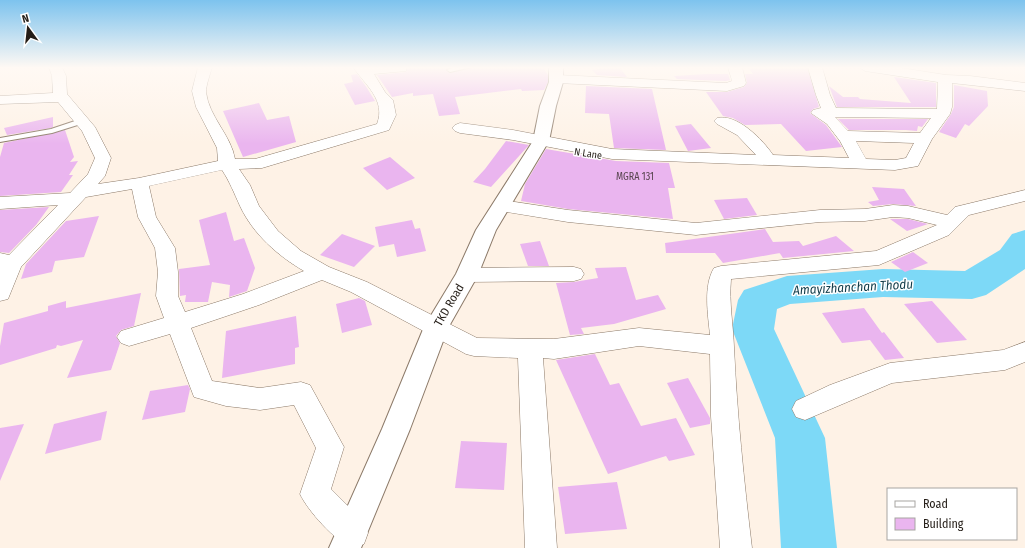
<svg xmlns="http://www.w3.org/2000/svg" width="1025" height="548" viewBox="0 0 1025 548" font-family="'Fira Sans Condensed',sans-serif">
<rect width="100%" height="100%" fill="#fef2e6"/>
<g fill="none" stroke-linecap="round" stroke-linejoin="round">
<polygon fill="#7dd9f7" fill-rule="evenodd" points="1025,230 1025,269 986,295 972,299 883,297 790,304 777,309 774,329 825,438 837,548 781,548 775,438 732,329 738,300 744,290 787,276 883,269 965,271 1000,250 1012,234"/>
</g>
<g fill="#eab5ef">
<polygon points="408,67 449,67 446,70 450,73 473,67 543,67 548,75 548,82 544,90 522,91 521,89 455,97 460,114 439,116 433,94 413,96 413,93 392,97 377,75 406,72"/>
<polygon points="611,67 619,67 627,77 597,75 592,70"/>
<polygon points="748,67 807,67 819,107 813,109 810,113 826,125 842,147 806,151 781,124 745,125 733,118 723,116 706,92 727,92 744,87 747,83 745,74 753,74"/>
<polygon points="357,74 367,88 375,101 355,105 344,84 353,82 351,75"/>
<polygon points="707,74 728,74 730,80 726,81 677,79 674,76"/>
<polygon points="894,77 936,83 936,107 837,107 829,86 843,97 858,97 860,99 911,103"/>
<polygon points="954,85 987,91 988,106 969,126 965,124 956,138 939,132 951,114 954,107"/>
<polygon points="586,86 652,89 666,150 614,148 609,114 585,113"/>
<polygon points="259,103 267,120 289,116 296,142 243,157 223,111"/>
<polygon points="53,117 53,127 51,128 7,135 4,128"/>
<polygon points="838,119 928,119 922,127 918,126 917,131 906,130 849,130"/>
<polygon points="691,124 711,148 688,151 675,126"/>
<polygon points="65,130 74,157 70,162 78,161 69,175 73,175 61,192 0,196 0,157 4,143"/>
<polygon points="506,141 529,145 491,187 473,182 485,169"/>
<polygon points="546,149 616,161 669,163 675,188 668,188 673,219 568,209 521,201 525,184"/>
<polygon points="390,157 415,178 387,190 363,168"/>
<polygon points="872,187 904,189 916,206 893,204 873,206 868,202 879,200"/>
<polygon points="747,198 757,215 724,219 714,200"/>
<polygon points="49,207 36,225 9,253 0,252 0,210"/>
<polygon points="226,212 234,241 244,238 255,268 247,291 229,297 230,285 212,282 208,302 185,302 186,295 180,296 179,269 210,265 199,220"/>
<polygon points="99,216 84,257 55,261 52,272 21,279 26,264 66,221"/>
<polygon points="890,219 908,219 928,224 907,231"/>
<polygon points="412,220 415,229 420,228 426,251 397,257 394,244 379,247 375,227"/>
<polygon points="765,229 773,242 799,241 803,246 836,236 854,251 783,258 775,246 780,253 723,263 715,253 666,253 665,243"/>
<polygon points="342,234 375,246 354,267 320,255"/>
<polygon points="540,241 549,266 528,266 520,244"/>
<polygon points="913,252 928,263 905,272 891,262"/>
<polygon points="626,267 636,300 658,295 666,309 614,324 581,328 584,334 570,335 556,283 574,282 598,278 595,268"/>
<polygon points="141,293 134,326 121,330 116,336 120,343 111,370 67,378 83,340 61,346 57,345 56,348 0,365 0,346 4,323 48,311 48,306 66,301 66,308"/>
<polygon points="359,298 365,301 372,325 342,333 336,304"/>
<polygon points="932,301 967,340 937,343 904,304"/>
<polygon points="864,308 882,333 884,332 904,358 885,360 870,340 842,343 822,313"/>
<polygon points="296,316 299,347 295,348 295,364 222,378 226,331"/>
<polygon points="595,354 610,385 619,383 641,426 676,418 695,455 669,461 666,456 608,474 556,360"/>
<polygon points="688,378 710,418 710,424 690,428 667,383"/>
<polygon points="188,385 190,389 185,412 142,420 150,391"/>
<polygon points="107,411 101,440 45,454 54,424"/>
<polygon points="24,424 0,481 0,428"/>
<polygon points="461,441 507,443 504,490 455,488"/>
<polygon points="617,482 627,529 565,534 558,487"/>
</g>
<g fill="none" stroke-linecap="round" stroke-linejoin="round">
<g stroke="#8c7a69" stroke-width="2">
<g id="service">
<polygon points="454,67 472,67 450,72 447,70"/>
<polygon points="81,119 84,119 84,123 52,133 0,142 0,138 51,129"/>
</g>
</g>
<g stroke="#8c7a69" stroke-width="1">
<g id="minor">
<path d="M49,67H62L66,76L67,94L95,127L111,158L105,176L98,184L139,178L218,161L217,148L196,107L192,91L198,67H212C210,75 206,85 206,92C209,117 231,135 235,159H255L377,124C386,100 366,86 353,67H407L406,71L374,74L385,92L393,100L396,115L389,130L262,168L239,169L250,185L259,206L278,231L301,251L329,267L367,282L477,338L554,339L639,328L710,335C708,315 703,286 714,268L721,266L876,251L937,225L908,218L893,217L865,221L820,222L696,235L568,222L495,210L493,206L495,202L502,200L568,210L696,223L820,210L865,209L893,205L908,206L947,215L955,207L1025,190V201L969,215L949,235L879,265L731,279C729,304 733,322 734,347C737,414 744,481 752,548H720L711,416L710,354L639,346L554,359L543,358L557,548H525L518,358L474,356L466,354L351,292L322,280L259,305L191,328L212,381L260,388L301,382L310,385L344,447L331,489L364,522L368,533L364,544L352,548C335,541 308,511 300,494L316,448L294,405L260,410L226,406L194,397L170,334L129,346L121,343L117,337L121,331L164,318L156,296L158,272L155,248L138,217L132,189L86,197L21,267L8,299L0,301V253L9,255L58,205L0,209V197L70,193L88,174L95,158L82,131L58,102L0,104V96L53,93L52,76ZM222,170C230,182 234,193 240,206C253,234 278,256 304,271L243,294L185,312L178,296V272L175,248L156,217L149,186Z"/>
<polygon points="728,67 742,67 746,83 744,86 727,91 557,83 552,82 550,79 552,76 557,75 726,83 732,81"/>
<path d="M808,67H822L830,95L836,108L937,109L938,82L865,71L859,67H895L946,75L970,76L1025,83V91L952,83V107L950,114L932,139L920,162L918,166L895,170L612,159L513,140L460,133L455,131L452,128L455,125L460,123L513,130L612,149L756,155L737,135L717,124L714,121L717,118C737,113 763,140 773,155L849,158L840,141L827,124L811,113L813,110L821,108L816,95ZM835,117L931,118L920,133L848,131ZM856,141L914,143L906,158L895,160L866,159Z"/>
<polygon points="574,267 581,269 584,274 581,279 574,281 467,282 460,280 456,275 460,270 467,268"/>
<polygon points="1025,342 1025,362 1005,370 892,383 805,420 796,417 792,409 796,401 830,385 890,363 1003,350"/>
</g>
</g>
<g stroke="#8c7a69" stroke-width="2">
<polygon id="tertiary" points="549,67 563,67 563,82 556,106 549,141 496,230 478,275 448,328 410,429 361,548 329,548 382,429 424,327 456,274 476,230 533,141 540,106 549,82"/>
</g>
<use href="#service" fill="#fff" fill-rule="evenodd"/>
<use href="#minor" fill="#fff" fill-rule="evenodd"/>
<use href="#tertiary" fill="#fff" fill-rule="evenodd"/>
</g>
<linearGradient id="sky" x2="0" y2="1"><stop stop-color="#7dc3ee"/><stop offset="0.47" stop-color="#fff9f4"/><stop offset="1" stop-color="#fff9f4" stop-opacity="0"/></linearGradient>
<rect width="1025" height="144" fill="url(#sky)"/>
<g text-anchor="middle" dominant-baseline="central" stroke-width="3" stroke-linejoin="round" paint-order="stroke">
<g font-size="10" fill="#241d17" stroke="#fff">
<text transform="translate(588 154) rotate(9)">N Lane</text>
</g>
<g font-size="10" fill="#56434d">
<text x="635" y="177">MGRA 131</text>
</g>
<g font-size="12" fill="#241d17" stroke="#fff">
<text transform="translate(449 305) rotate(-60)">TKD Road</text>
</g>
<g font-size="13" font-style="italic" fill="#123d4a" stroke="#fff">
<text transform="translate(853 287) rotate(-3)">Amayizhanchan Thodu</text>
</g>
</g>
<rect x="887" y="488" width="130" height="52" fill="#ffffff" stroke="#a7a5a2"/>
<rect x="895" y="501" width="20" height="6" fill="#ffffff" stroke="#a7a5a2"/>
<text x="923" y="508" font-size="12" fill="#241d17">Road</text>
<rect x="895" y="518" width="20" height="12" fill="#eab5ef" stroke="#a7a5a2"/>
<text x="923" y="528" font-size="12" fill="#241d17">Building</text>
<g transform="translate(28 28) rotate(345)" stroke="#ffffff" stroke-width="3" paint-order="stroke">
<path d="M0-3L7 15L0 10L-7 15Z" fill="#241d17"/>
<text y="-6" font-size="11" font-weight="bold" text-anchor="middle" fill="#241d17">N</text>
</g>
</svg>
